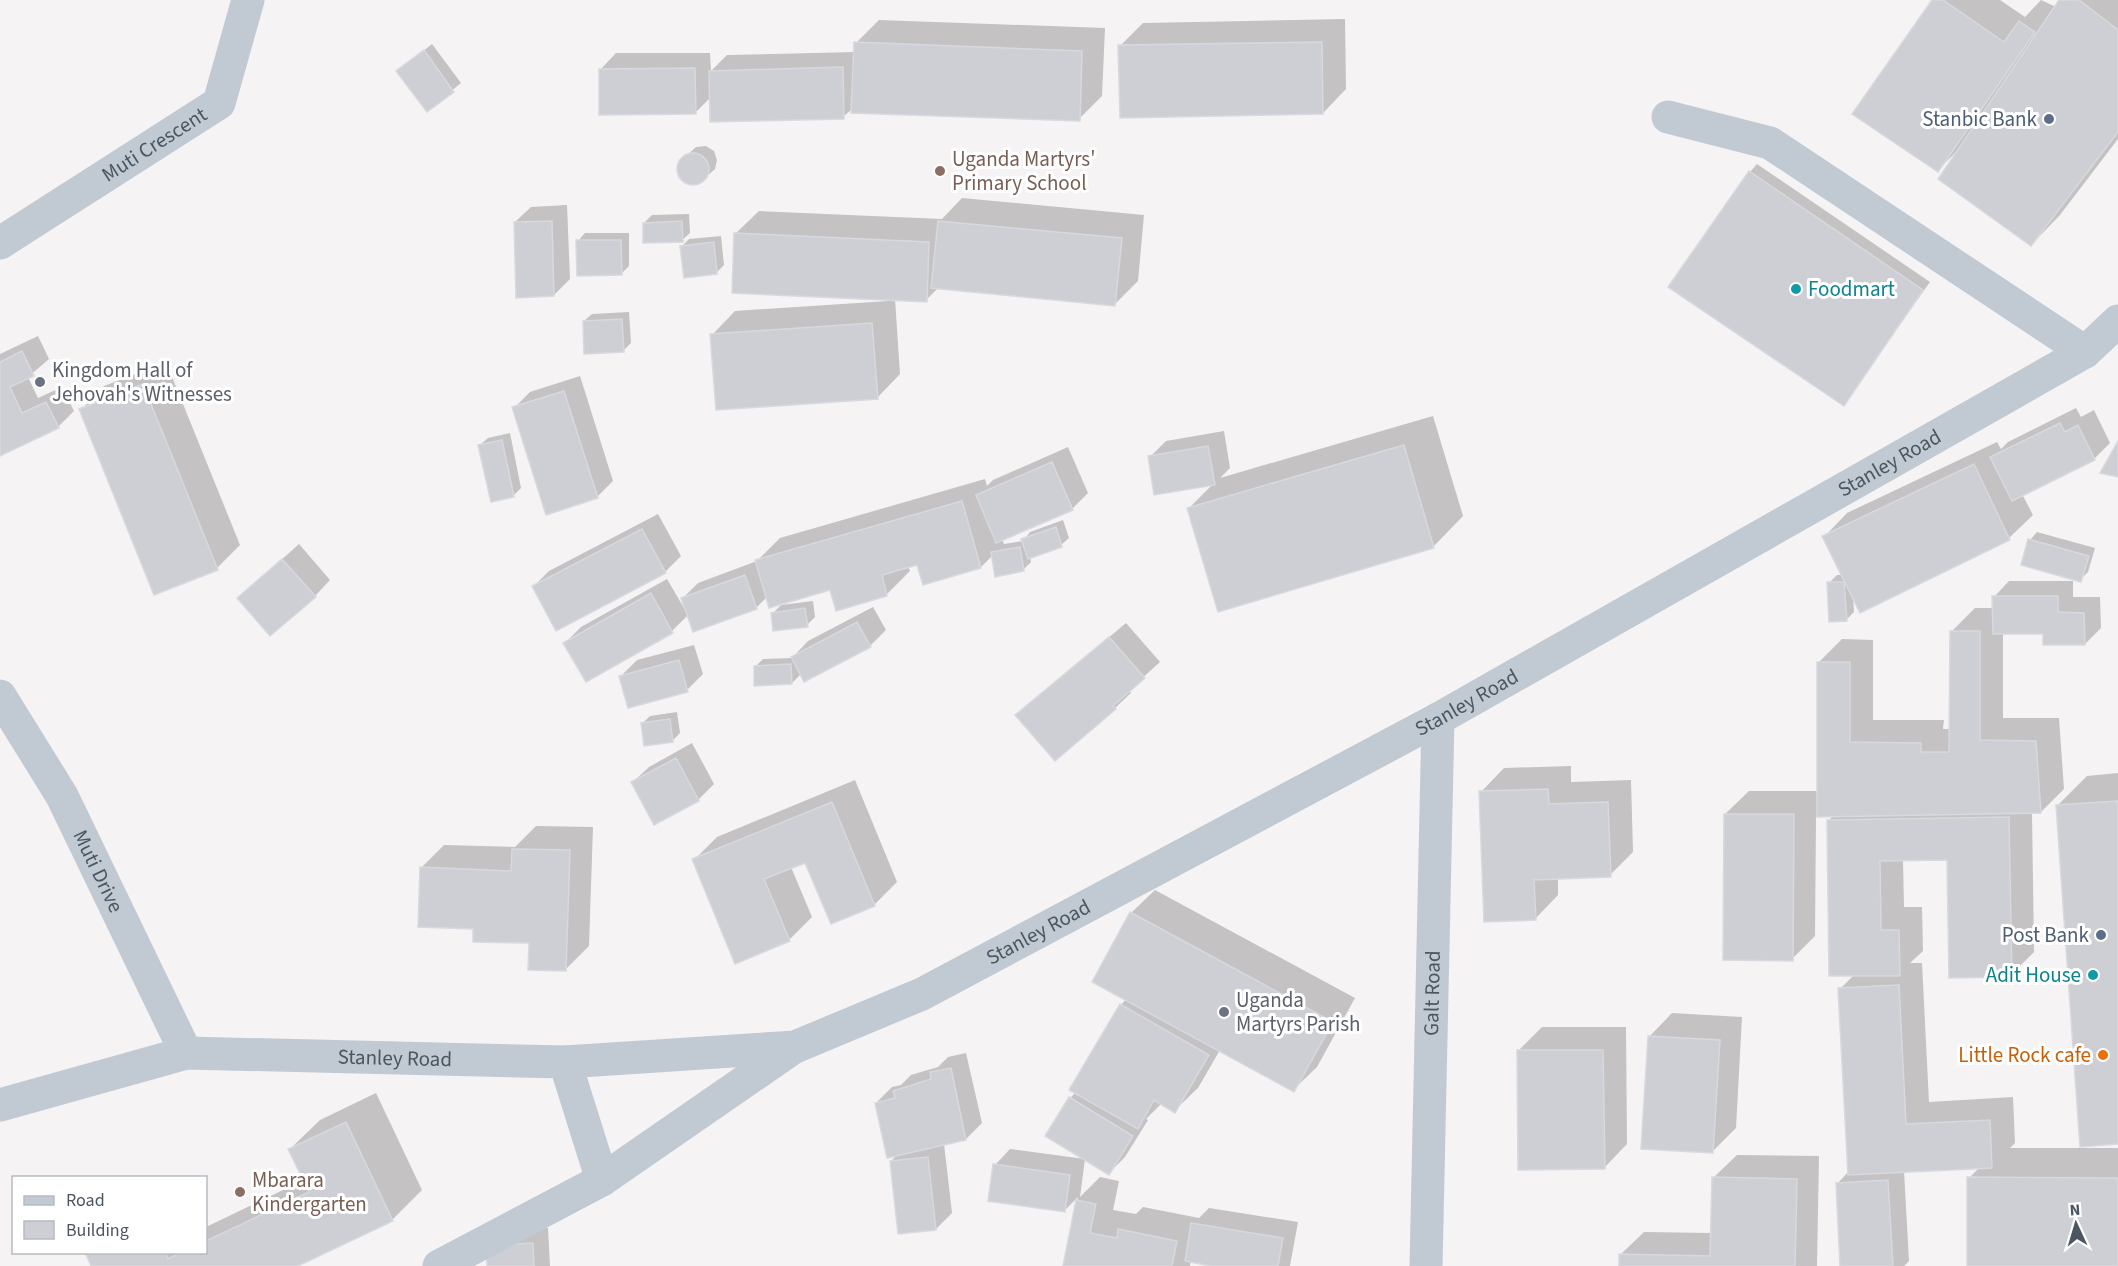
<svg xmlns="http://www.w3.org/2000/svg" width="2118" height="1266" viewBox="0 0 2118 1266" font-family="'Source Sans 3',sans-serif">
<rect width="100%" height="100%" fill="#f5f3f3"/>
<g fill="#0003">
<polygon points="1933,0 2000,0 2025,17 2041,0 2056,7 2061,0 2118,0 2118,139 2060,215 2031,245 1956,152 1938,170"/>
<polygon points="1345,19 1346,89 1323,113 1120,46 1143,23"/>
<polygon points="879,20 1105,28 1102,96 1079,119 853,108 843,117 711,97 695,113 601,69 616,53 710,53 711,71 727,55 855,52 856,43"/>
<polygon points="432,44 461,83 428,110 398,71"/>
<polygon points="706,146 714,151 717,160 715,169 699,183 690,184 682,179 678,170 681,161 696,147"/>
<polygon points="1757,164 1930,282 1844,404 1750,172"/>
<polygon points="962,198 1144,215 1138,281 1115,304 939,287 926,300 895,299 900,374 877,398 712,335 735,311 888,301 735,234 759,211 942,219"/>
<polygon points="567,205 570,279 554,295 515,222 531,207"/>
<polygon points="689,214 690,233 682,240 644,223 652,215"/>
<polygon points="585,233 629,233 629,266 621,274 578,241"/>
<polygon points="721,236 724,265 716,273 681,247 689,239"/>
<polygon points="629,312 631,343 623,351 584,321 592,314"/>
<polygon points="38,336 49,359 28,377 38,398 62,387 74,411 58,427 0,454 0,354"/>
<polygon points="166,362 240,545 217,568 81,410 104,386"/>
<polygon points="580,376 613,481 597,497 514,408 530,392"/>
<polygon points="2076,408 2081,417 2094,410 2110,443 2094,459 2022,494 2033,515 2009,538 1860,611 1853,596 1854,612 1846,620 1829,583 1837,575 1843,575 1824,537 1847,513 1997,442 2001,449 2008,442"/>
<polygon points="1433,416 1463,516 1434,546 1219,610 1188,509 1213,484 1150,457 1166,441 1224,431 1230,468 1220,478"/>
<polygon points="510,433 521,488 513,496 480,445 488,438"/>
<polygon points="1068,447 1088,493 1072,509 1002,539 1004,544 1023,541 1030,532 1063,520 1069,538 1061,545 1030,556 1031,562 1023,570 993,555 981,567 918,563 908,566 910,571 886,595 831,588 767,597 756,608 688,615 672,631 586,680 565,643 581,627 667,579 684,608 682,599 698,583 757,561 780,538 985,479 987,486 993,480"/>
<polygon points="658,514 681,556 665,572 533,587 549,571"/>
<polygon points="2037,532 2095,548 2088,572 2080,580 2030,540"/>
<polygon points="299,544 330,580 315,596 239,598"/>
<polygon points="2009,581 2073,581 2073,597 2100,597 2101,628 2085,644 2045,633 2003,633 2003,718 2059,718 2064,789 2041,812 2032,812 2034,952 2011,975 1949,859 1903,860 1904,907 1922,907 1923,951 1910,963 1922,963 1929,1102 2013,1097 2015,1143 2010,1148 2118,1148 2118,1266 1968,1266 1969,1178 1980,1167 1904,1171 1909,1261 1904,1266 1842,1266 1838,1183 1849,1171 1840,989 1854,975 1828,821 1833,816 1816,816 1815,936 1792,959 1725,814 1749,791 1818,791 1819,662 1842,639 1873,640 1873,720 1944,720 1943,729 1951,729 1951,632 1975,608 1994,608 1994,597"/>
<polygon points="813,601 815,617 807,625 773,613 781,605"/>
<polygon points="873,607 886,630 870,646 801,674 792,683 755,667 763,659 792,658 808,641"/>
<polygon points="1126,623 1160,662 1129,690 1131,693 1115,708 1017,715"/>
<polygon points="694,645 703,674 687,690 621,676 637,660"/>
<polygon points="677,712 680,733 673,740 642,724 650,716"/>
<polygon points="692,743 714,784 698,800 633,782 649,767"/>
<polygon points="1571,766 1571,782 1631,780 1633,852 1610,875 1558,878 1558,895 1535,919 1481,792 1504,768"/>
<polygon points="2118,773 2118,1143 2058,805 2087,776"/>
<polygon points="855,780 897,882 874,905 806,861 791,867 812,917 789,940 694,860 717,837"/>
<polygon points="536,826 593,827 589,946 565,970 531,942 475,927 421,868 444,845 515,847"/>
<polygon points="1155,890 1355,998 1317,1067 1293,1090 1220,1050 1198,1088 1174,1111 1161,1104 1146,1119 1148,1120 1125,1157 1109,1173 1070,1098 1076,1092 1121,1005 1126,999 1131,913"/>
<polygon points="1672,1013 1742,1017 1736,1128 1712,1152 1649,1037"/>
<polygon points="1542,1027 1626,1027 1627,1144 1604,1168 1518,1051"/>
<polygon points="966,1053 982,1123 966,1139 944,1144 952,1213 936,1229 891,1161 899,1153 876,1103 892,1087 901,1085 911,1075 938,1067 948,1057"/>
<polygon points="376,1093 422,1190 393,1219 295,1266 93,1266 86,1252 206,1252 206,1227 304,1180 290,1149 320,1120"/>
<polygon points="1010,1149 1085,1159 1080,1197 1100,1177 1119,1181 1113,1210 1136,1214 1143,1207 1199,1218 1209,1208 1298,1222 1290,1266 1219,1266 1191,1261 1190,1266 1064,1266 1078,1197 1065,1210 995,1165"/>
<polygon points="1737,1155 1819,1156 1817,1266 1620,1266 1620,1255 1644,1232 1712,1233 1713,1178"/>
<polygon points="548,1228 550,1266 488,1266 503,1231"/>
</g>
<g fill="#cdcfd5" stroke="#d7d9de" stroke-width="1.5">
<polygon points="1932,0 1943,0 2004,42 2019,21 2035,32 1938,172 1852,114"/>
<polygon points="2059,0 2079,0 2118,30 2118,132 2031,246 1938,179"/>
<polygon points="854,42 1082,51 1080,121 851,113"/>
<polygon points="1322,42 1323,114 1120,118 1118,45"/>
<polygon points="424,50 454,92 427,112 396,71"/>
<polygon points="843,67 844,119 710,122 709,71"/>
<polygon points="695,68 696,114 599,115 599,69"/>
<circle cx="693" cy="169" r="16"/>
<polygon points="1749,171 1923,290 1844,406 1668,287"/>
<polygon points="552,221 554,296 516,298 514,222"/>
<polygon points="682,221 683,242 643,243 643,223"/>
<polygon points="938,221 1122,238 1115,306 931,288"/>
<polygon points="734,233 929,242 927,302 732,293"/>
<polygon points="576,240 621,240 622,275 577,276"/>
<polygon points="714,242 717,274 684,278 680,246"/>
<polygon points="622,319 624,352 584,354 583,321"/>
<polygon points="872,323 878,399 716,410 710,334"/>
<polygon points="22,351 34,376 10,387 22,413 46,402 59,428 0,456 0,362"/>
<polygon points="143,384 218,570 154,595 79,409"/>
<polygon points="564,391 598,498 546,515 512,407"/>
<polygon points="2060,423 2065,432 2078,425 2095,460 2012,501 1990,457"/>
<polygon points="502,440 514,497 491,502 478,445"/>
<polygon points="2118,441 2118,477 2100,473"/>
<polygon points="1404,445 1434,548 1218,612 1187,508"/>
<polygon points="1208,446 1215,485 1154,495 1148,456"/>
<polygon points="1052,462 1073,510 996,543 976,495"/>
<polygon points="1974,464 2010,540 1860,613 1822,536"/>
<polygon points="962,501 981,568 923,585 917,565 882,575 887,596 836,611 830,590 769,608 755,560"/>
<polygon points="1056,527 1062,547 1028,559 1021,539"/>
<polygon points="642,529 666,573 556,631 532,586"/>
<polygon points="2028,539 2089,556 2081,582 2021,565"/>
<polygon points="1020,547 1024,571 995,577 991,552"/>
<polygon points="282,559 316,597 270,636 237,598"/>
<polygon points="745,575 757,609 693,632 681,598"/>
<polygon points="1827,582 1844,582 1847,621 1829,622"/>
<polygon points="651,593 673,633 586,682 563,643"/>
<polygon points="1992,596 2058,596 2058,612 2084,613 2085,645 2043,645 2043,634 1993,634"/>
<polygon points="805,608 808,627 773,631 771,613"/>
<polygon points="857,622 871,647 804,682 791,657"/>
<polygon points="1950,631 1980,631 1980,740 2036,741 2041,813 1817,817 1817,662 1850,662 1850,742 1921,743 1921,752 1949,752"/>
<polygon points="1109,637 1145,678 1113,706 1116,709 1055,761 1015,715"/>
<polygon points="679,660 688,692 628,708 619,676"/>
<polygon points="791,664 792,684 754,686 754,666"/>
<polygon points="670,719 673,742 644,746 641,723"/>
<polygon points="676,758 699,801 654,825 631,782"/>
<polygon points="1548,789 1549,804 1608,802 1611,877 1534,880 1536,920 1484,922 1479,791"/>
<polygon points="2118,801 2118,1144 2080,1147 2056,805"/>
<polygon points="832,802 875,906 831,924 805,863 764,879 790,941 735,964 692,859"/>
<polygon points="1724,814 1794,814 1793,961 1723,960"/>
<polygon points="2009,817 2012,977 1949,978 1947,860 1880,861 1881,930 1899,930 1900,976 1829,976 1827,820"/>
<polygon points="512,849 570,850 566,971 528,970 529,943 473,942 473,929 418,927 420,867 511,871"/>
<polygon points="1130,912 1333,1022 1294,1092 1092,982"/>
<polygon points="1899,985 1906,1124 1990,1120 1992,1168 1848,1175 1838,988"/>
<polygon points="1120,1004 1209,1055 1175,1113 1154,1100 1138,1129 1069,1090"/>
<polygon points="1648,1036 1720,1040 1713,1153 1641,1149"/>
<polygon points="1517,1050 1603,1050 1605,1169 1518,1170"/>
<polygon points="951,1068 966,1140 887,1158 875,1103 895,1098 893,1091 931,1079 930,1072"/>
<polygon points="1069,1097 1133,1136 1109,1175 1045,1136"/>
<polygon points="346,1122 393,1221 298,1266 91,1266 85,1252 165,1252 168,1259 182,1252 206,1252 206,1241 309,1192 288,1149"/>
<polygon points="928,1157 936,1230 898,1234 890,1161"/>
<polygon points="993,1164 1070,1175 1065,1212 988,1201"/>
<polygon points="1712,1177 1797,1179 1795,1266 1619,1266 1619,1254 1710,1256"/>
<polygon points="1967,1177 2118,1178 2118,1266 1967,1266"/>
<polygon points="1888,1180 1893,1266 1840,1266 1836,1183"/>
<polygon points="1076,1200 1096,1204 1090,1233 1117,1238 1118,1229 1177,1241 1172,1266 1063,1266"/>
<polygon points="1191,1223 1283,1238 1278,1266 1210,1266 1185,1261"/>
<polygon points="533,1243 534,1266 487,1266 486,1246"/>
</g>
<g fill="none" stroke-linecap="round" stroke-linejoin="round">
<g stroke="#c1cad2" stroke-width="33">
<polyline points="1668,117 1770,143 2085,352"/>
<path id="s1" d="M0,243L219,103L248,0"/>
<path id="s2" d="M0,696L62,796L186,1053"/>
<polyline points="565,1062 602,1180"/>
<path id="s3" d="M0,1105L186,1053L565,1062L795,1047L922,994L1438,719L2085,352L2118,321"/>
<polyline points="439,1266 602,1180 793,1048"/>
<path id="s4" d="M1426,1266L1438,719"/>
</g>
</g>
<g fill="#5c6f8a" stroke="#fff" stroke-width="2">
<circle cx="2049" cy="119" r="6"/>
<circle cx="2101" cy="935" r="6"/>
</g>
<g fill="#8d6e63" stroke="#fff" stroke-width="2">
<circle cx="940" cy="171" r="6"/>
<circle cx="240" cy="1192" r="6"/>
</g>
<g fill="#0f9aa8" stroke="#fff" stroke-width="2">
<circle cx="1796" cy="289" r="6"/>
<circle cx="2093" cy="975" r="6"/>
</g>
<g fill="#6b7280" stroke="#fff" stroke-width="2">
<circle cx="40" cy="382" r="6"/>
<circle cx="1224" cy="1012" r="6"/>
</g>
<circle fill="#e8710a" stroke="#fff" stroke-width="2" cx="2103" cy="1055" r="6"/>
<g text-anchor="middle" dominant-baseline="central" stroke-width="6" stroke-linejoin="round" paint-order="stroke">
<g font-size="21" fill="#4e5e75" stroke="#fff" text-anchor="end">
<text x="2037" y="119">Stanbic Bank</text>
<text x="2089" y="935">Post Bank</text>
</g>
<g font-size="21" fill="#4a5661" stroke="#fff">
<text stroke="none"><textPath href="#s1" startOffset="183">Muti Crescent</textPath></text>
<text stroke="none"><textPath href="#s3" startOffset="2044">Stanley Road</textPath></text>
<text stroke="none"><textPath href="#s3" startOffset="1558">Stanley Road</textPath></text>
<text stroke="none"><textPath href="#s2" startOffset="201">Muti Drive</textPath></text>
<text stroke="none"><textPath href="#s3" startOffset="1072">Stanley Road</textPath></text>
<text stroke="none"><textPath href="#s4" startOffset="273">Galt Road</textPath></text>
<text stroke="none"><textPath href="#s3" startOffset="402">Stanley Road</textPath></text>
</g>
<g font-size="21" fill="#785e54" stroke="#fff" text-anchor="start">
<text x="952" y="159">Uganda Martyrs'<tspan x="952" dy="24">Primary School</tspan></text>
<text x="252" y="1180">Mbarara<tspan x="252" dy="24">Kindergarten</tspan></text>
</g>
<g font-size="21" fill="#0d838f" stroke="#fff" text-anchor="start">
<text x="1808" y="289">Foodmart</text>
<text x="2081" y="975" text-anchor="end">Adit House</text>
</g>
<g font-size="21" fill="#5b616d" stroke="#fff" text-anchor="start">
<text x="52" y="370">Kingdom Hall of<tspan x="52" dy="24">Jehovah's Witnesses</tspan></text>
<text x="1236" y="1000">Uganda<tspan x="1236" dy="24">Martyrs Parish</tspan></text>
</g>
<g font-size="21" fill="#c56008" stroke="#fff" text-anchor="end">
<text x="2091" y="1055">Little Rock cafe</text>
</g>
</g>
<rect x="12" y="1176" width="195" height="78" fill="#ffffff" stroke="#b7bbc0" stroke-width="1.5"/>
<rect x="24" y="1196" width="30" height="9" fill="#c1cad2" stroke="#b7bbc0" stroke-width="1.5"/>
<text x="66" y="1206" font-size="18" fill="#4a5661">Road</text>
<rect x="24" y="1221" width="30" height="18" fill="#cdcfd5" stroke="#b7bbc0" stroke-width="1.5"/>
<text x="66" y="1236" font-size="18" fill="#4a5661">Building</text>
<g transform="translate(2076 1224) rotate(356)" stroke="#ffffff" stroke-width="4.5" paint-order="stroke">
<path d="M0-4.5L10 22L0 15L-10 22Z" fill="#4a5661"/>
<text y="-9" font-size="16" font-weight="bold" text-anchor="middle" fill="#4a5661">N</text>
</g>
</svg>
